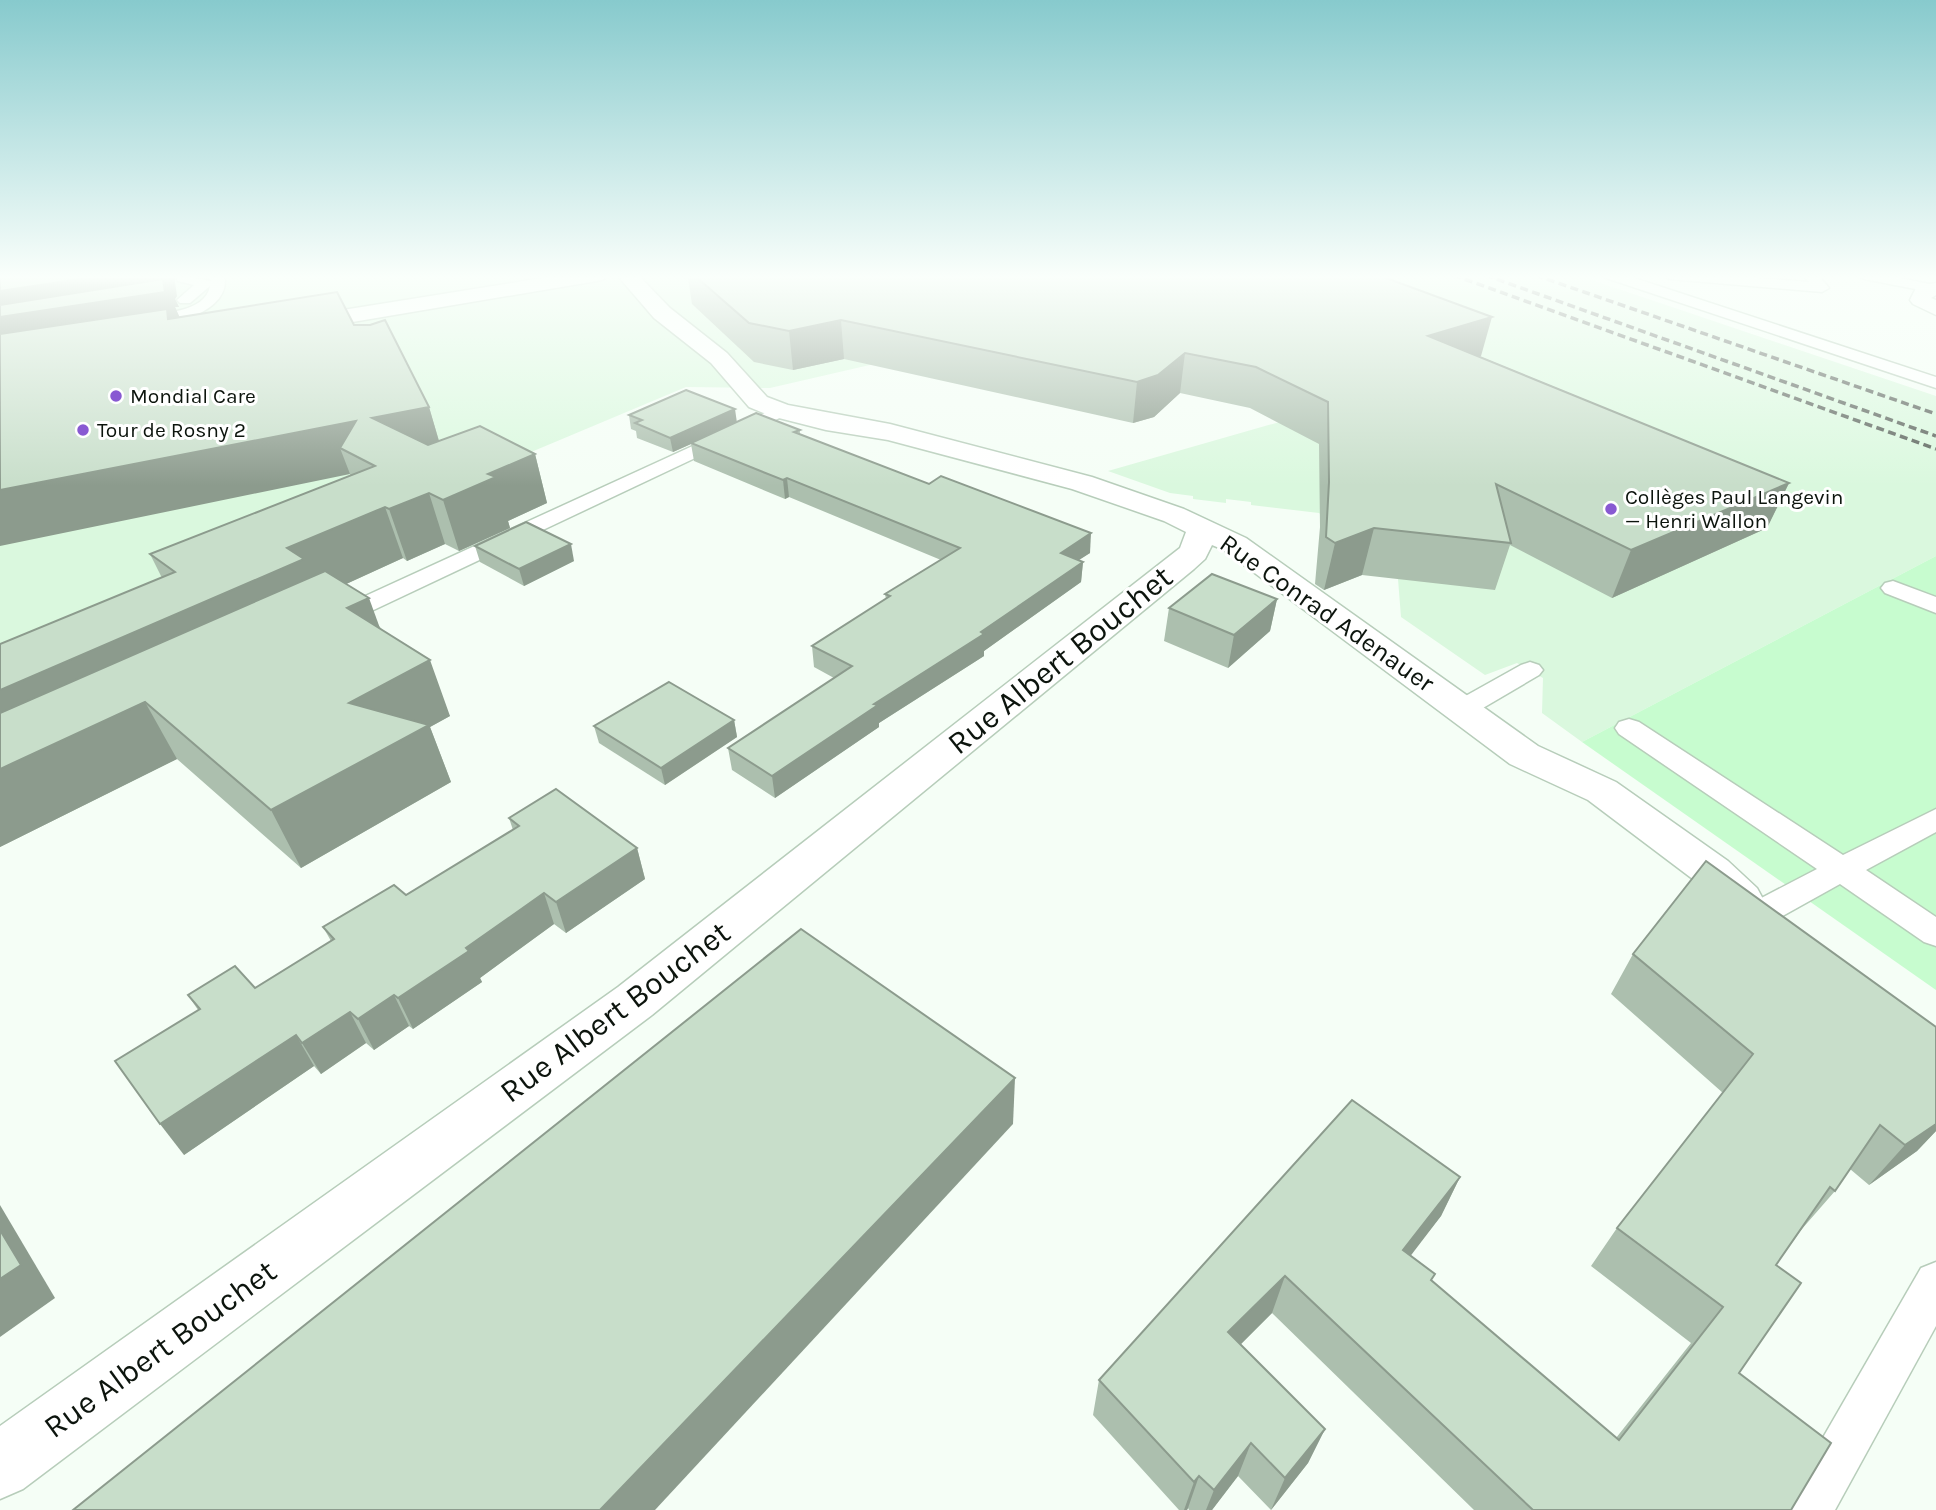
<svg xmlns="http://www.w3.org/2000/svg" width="1936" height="1510" viewBox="0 0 1936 1510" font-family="Karla,sans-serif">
<rect width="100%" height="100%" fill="#f5fef6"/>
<g fill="#daf8de">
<polygon points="0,275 1260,275 770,388 686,387 0,675"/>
<polygon points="1371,275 1577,275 1936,396 1936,556 1582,742 1542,713 1543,678 1517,663 1485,675 1401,617 1398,579 1319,513 1251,505 1251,502 1226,499 1226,503 1193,499 1193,496 1170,493 1108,471 1384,392"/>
</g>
<polygon fill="#c7fccf" points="1936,556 1936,990 1582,742"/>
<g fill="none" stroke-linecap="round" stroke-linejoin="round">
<g stroke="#b7cdba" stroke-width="3">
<g id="service">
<path d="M178,275L211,281L205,275H224C234,312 163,331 137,324L135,321L137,318C160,312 205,314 210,286L190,303H180L177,300L194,285L178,281L176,278Z"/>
<polygon points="1604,275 1625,275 1936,377 1936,388 1606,278"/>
<polygon points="1662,275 1718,275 1809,282 1803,275 1818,275 1829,288 1822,292 1669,279"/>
<polygon points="1857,275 1885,275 1934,285 1936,293 1864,279"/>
<polygon points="780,406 789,411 786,415 344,624 335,626 326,624 323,619 326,614"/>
<polygon points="1893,581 1936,597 1936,613 1885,593 1881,588 1885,583"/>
<polygon points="1530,662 1539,665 1543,670 1539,675 1471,715 1462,717 1453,715 1449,709 1453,703 1521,665"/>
<polygon points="1629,719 1639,722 1843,855 1936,809 1936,832 1866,870 1936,917 1936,946 1924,942 1840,884 1768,924 1757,927 1746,924 1741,915 1746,906 1817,869 1619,734 1615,728 1619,722"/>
<polygon points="1936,1262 1936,1326 1835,1510 1783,1510 1791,1493 1921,1268"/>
</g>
</g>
<g stroke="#b7cdba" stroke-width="3">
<g id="minor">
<polygon points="561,275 607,275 604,279 597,281 299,331 291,329 288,324 291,319 299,317"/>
<polygon points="617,275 638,275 670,308 727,353 767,397 788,405 890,424 1092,477 1184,509 1246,538 1538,746 1616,782 1728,861 1757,888 1763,899 1757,910 1741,915 1725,910 1698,883 1588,800 1510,764 1224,550 1212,545 1205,559 1194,569 652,1015 23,1489 0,1499 0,1426 618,987 1180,548 1186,532 1164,521 1072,489 888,440 826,430 771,416 749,407 711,363 654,318"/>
<polygon points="1936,283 1936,295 1931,298 1936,300 1936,315 1913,304 1910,300 1917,286"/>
</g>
</g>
<use href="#service" fill="#fff" fill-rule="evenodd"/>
<use href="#minor" fill="#fff" fill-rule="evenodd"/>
<g stroke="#586159" stroke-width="3.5" stroke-dasharray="8 4.5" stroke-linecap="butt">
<polyline points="1453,275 1936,449"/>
<polyline points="1485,275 1936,436"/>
<polyline points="1535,275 1936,414"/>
</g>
</g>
<g fill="#acbfae">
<polygon points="0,275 177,296 175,299 179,307 175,307 179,317 354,325 429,407 439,441 535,454 547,503 508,521 510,528 459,551 445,544 407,561 403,558 346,584 450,716 430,727 451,782 301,868 177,759 0,847 0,644 162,578 150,554 350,476 350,474"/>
<polygon points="686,275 1378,275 1481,356 1479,356 1789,483 1767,528 1612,598 1510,545 1495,590 1362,575 1324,590 1315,584 1320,527 1319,444 1250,408 1180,393 1154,417 1133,423 844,359 793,370 754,362 692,304 688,278"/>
<polygon points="629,415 737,422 800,430 800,435 1090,553 1078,560 1083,562 1081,582 984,651 984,656 879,723 879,727 775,798 732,770 728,748 834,678 814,667 812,646 886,599 885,594 941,560 789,497 785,499 694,461 691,444 673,452 637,438 636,431 631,429"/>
<polygon points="475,546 574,561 524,586 480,562"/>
<polygon points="1277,599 1270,631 1228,668 1164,641 1169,608"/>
<polygon points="734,720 737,737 665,785 599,743 594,726"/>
<polygon points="509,818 637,848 645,879 566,933 554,924 480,978 482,982 413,1029 409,1026 374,1050 366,1043 321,1074 314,1066 184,1155 198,1010 188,995 255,988 331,941 323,927 406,895 513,830"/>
<polygon points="1633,954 1936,1027 1936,1131 1917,1151 1869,1185 1850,1169 1835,1191 1801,1230 1776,1265 1739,1373 1791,1510 1474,1510 1272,1313 1240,1345 1325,1429 1308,1463 1271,1510 1238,1476 1212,1510 1189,1510 1188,1508 1187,1510 1179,1510 1093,1415 1099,1380 1460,1177 1441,1216 1410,1255 1431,1280 1616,1438 1691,1343 1591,1266 1617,1228 1723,1093 1611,994"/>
</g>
<g fill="#8c9b8d">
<polygon points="107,275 174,275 177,296 175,299 179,307 175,307 181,320 0,363 0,291"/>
<polygon points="1492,317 1481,356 1418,375 1428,336"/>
<polygon points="841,320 844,359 793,370 789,331"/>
<polygon points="1185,353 1180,393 1154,417 1133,423 1137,382"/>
<polygon points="429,407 443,455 372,418"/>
<polygon points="735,409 737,423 691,443 691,444 673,452 670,438"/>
<polygon points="356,421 340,448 350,474 0,546 0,490"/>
<polygon points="535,454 547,503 508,521 510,528 459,551 443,500 488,474"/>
<polygon points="787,478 789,497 785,499 783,480"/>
<polygon points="1789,483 1767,528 1612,598 1631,550"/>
<polygon points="429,493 445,544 407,561 389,509"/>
<polygon points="385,507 403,558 320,596 0,764 0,690 287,548"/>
<polygon points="1374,528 1362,575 1324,590 1335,543"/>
<polygon points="1091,533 1090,553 1059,573 1061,553"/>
<polygon points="571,544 574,561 524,586 519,569"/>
<polygon points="1083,562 1081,582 984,651 984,656 879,723 879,727 775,798 772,776 874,704 981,632"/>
<polygon points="369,598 389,653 347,608"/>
<polygon points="1277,599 1270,631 1228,668 1234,635"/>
<polygon points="430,660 450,716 430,727 451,782 301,868 271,810 349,703"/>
<polygon points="145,702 177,759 0,847 0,769"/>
<polygon points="734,720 737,737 665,785 661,768"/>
<polygon points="637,848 645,879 566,933 556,902"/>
<polygon points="544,893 554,924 480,978 482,982 413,1029 398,998 466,948"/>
<polygon points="394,995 409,1026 374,1050 358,1019"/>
<polygon points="350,1012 366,1043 321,1074 302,1043"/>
<polygon points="296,1035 314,1066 184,1155 160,1124"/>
<polygon points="1015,1078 1013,1124 655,1510 600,1510"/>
<polygon points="1936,1124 1936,1131 1917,1151 1869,1185 1905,1145"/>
<polygon points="1460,1177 1441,1216 1386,1288 1403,1250"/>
<polygon points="0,1205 55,1298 0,1337"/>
<polygon points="1285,1276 1272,1313 1217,1368 1228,1332"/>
<polygon points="1325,1429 1308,1463 1271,1510 1285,1478"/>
<polygon points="1251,1443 1238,1476 1212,1510 1206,1510 1214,1490"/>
<polygon points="1199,1476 1188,1508 1187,1510 1184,1510 1194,1482"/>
</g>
<g fill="#c8deca" stroke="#8c9b8d" stroke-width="2">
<polygon points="0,275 107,275 0,291"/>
<polygon points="694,275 1378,275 1492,317 1428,336 1789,483 1631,550 1496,484 1511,543 1374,528 1335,543 1326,537 1329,482 1328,402 1256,367 1185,353 1158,375 1137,382 841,320 789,331 749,323"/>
<polygon points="163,279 165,292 0,317 0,305"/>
<polygon points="337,292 354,325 370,325 385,320 429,407 372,418 428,445 480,426 535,454 488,474 496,477 443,500 429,493 389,509 385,507 287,548 304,559 0,690 0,644 175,572 150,554 375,466 340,448 356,421 0,490 0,334 167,309 168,319"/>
<polygon points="686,390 735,409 670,438 635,423 642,420 629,415"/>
<polygon points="756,413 800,430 794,432 929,484 941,476 1091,533 1061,553 1083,562 981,632 984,634 874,704 878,705 772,776 728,748 852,666 812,646 890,596 885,594 960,548 787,478 783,480 691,443"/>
<polygon points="526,522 571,544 519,569 475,546"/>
<polygon points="325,571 369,598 347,608 430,660 349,703 429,725 271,810 145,702 0,769 0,713"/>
<polygon points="1212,574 1277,599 1234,635 1169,608"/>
<polygon points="669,682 734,720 661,768 594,726"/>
<polygon points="556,789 637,848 556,902 544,893 466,948 469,951 398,998 394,995 358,1019 350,1012 302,1043 296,1035 160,1124 115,1061 200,1009 188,995 235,966 255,988 334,939 323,927 394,885 406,895 519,826 509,818"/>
<polygon points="1706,861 1936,1027 1936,1124 1905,1145 1880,1125 1835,1191 1830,1187 1776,1265 1801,1283 1739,1373 1831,1443 1791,1510 1533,1510 1285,1276 1228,1332 1325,1429 1285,1478 1251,1443 1214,1490 1199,1476 1194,1482 1099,1380 1352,1100 1460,1177 1403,1250 1435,1274 1431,1280 1619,1440 1723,1307 1617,1228 1753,1054 1633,954"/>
<polygon points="801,929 1015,1078 600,1510 73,1510"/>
<polygon points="0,1230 21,1265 0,1279"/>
</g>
<linearGradient id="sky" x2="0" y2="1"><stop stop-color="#87cacd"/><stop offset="0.57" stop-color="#fafffb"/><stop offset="1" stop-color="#fafffb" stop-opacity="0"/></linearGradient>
<rect width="1936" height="486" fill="url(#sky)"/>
<g fill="#8859d2" stroke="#fff" stroke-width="2.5">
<circle cx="116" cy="396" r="7"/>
<circle cx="83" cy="430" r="7"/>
<circle cx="1611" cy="509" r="7"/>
</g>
<g text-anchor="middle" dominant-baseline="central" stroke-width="6" stroke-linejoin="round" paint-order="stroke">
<g font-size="21" fill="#0c140d" stroke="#fff" text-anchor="start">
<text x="130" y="396">Mondial Care</text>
<text x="97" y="430">Tour de Rosny 2</text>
<text x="1625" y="497">Collèges Paul Langevin<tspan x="1625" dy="24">— Henri Wallon</tspan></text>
</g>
<g font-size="26" fill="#0c140d" stroke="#fff">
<text transform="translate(1327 613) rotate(35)">Rue Conrad Adenauer</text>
</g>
<g font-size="32" fill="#0c140d" stroke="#fff">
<text transform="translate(1060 660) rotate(-39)">Rue Albert Bouchet</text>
<text transform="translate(615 1012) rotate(-37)">Rue Albert Bouchet</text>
<text transform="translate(160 1349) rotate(-36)">Rue Albert Bouchet</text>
</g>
</g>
</svg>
